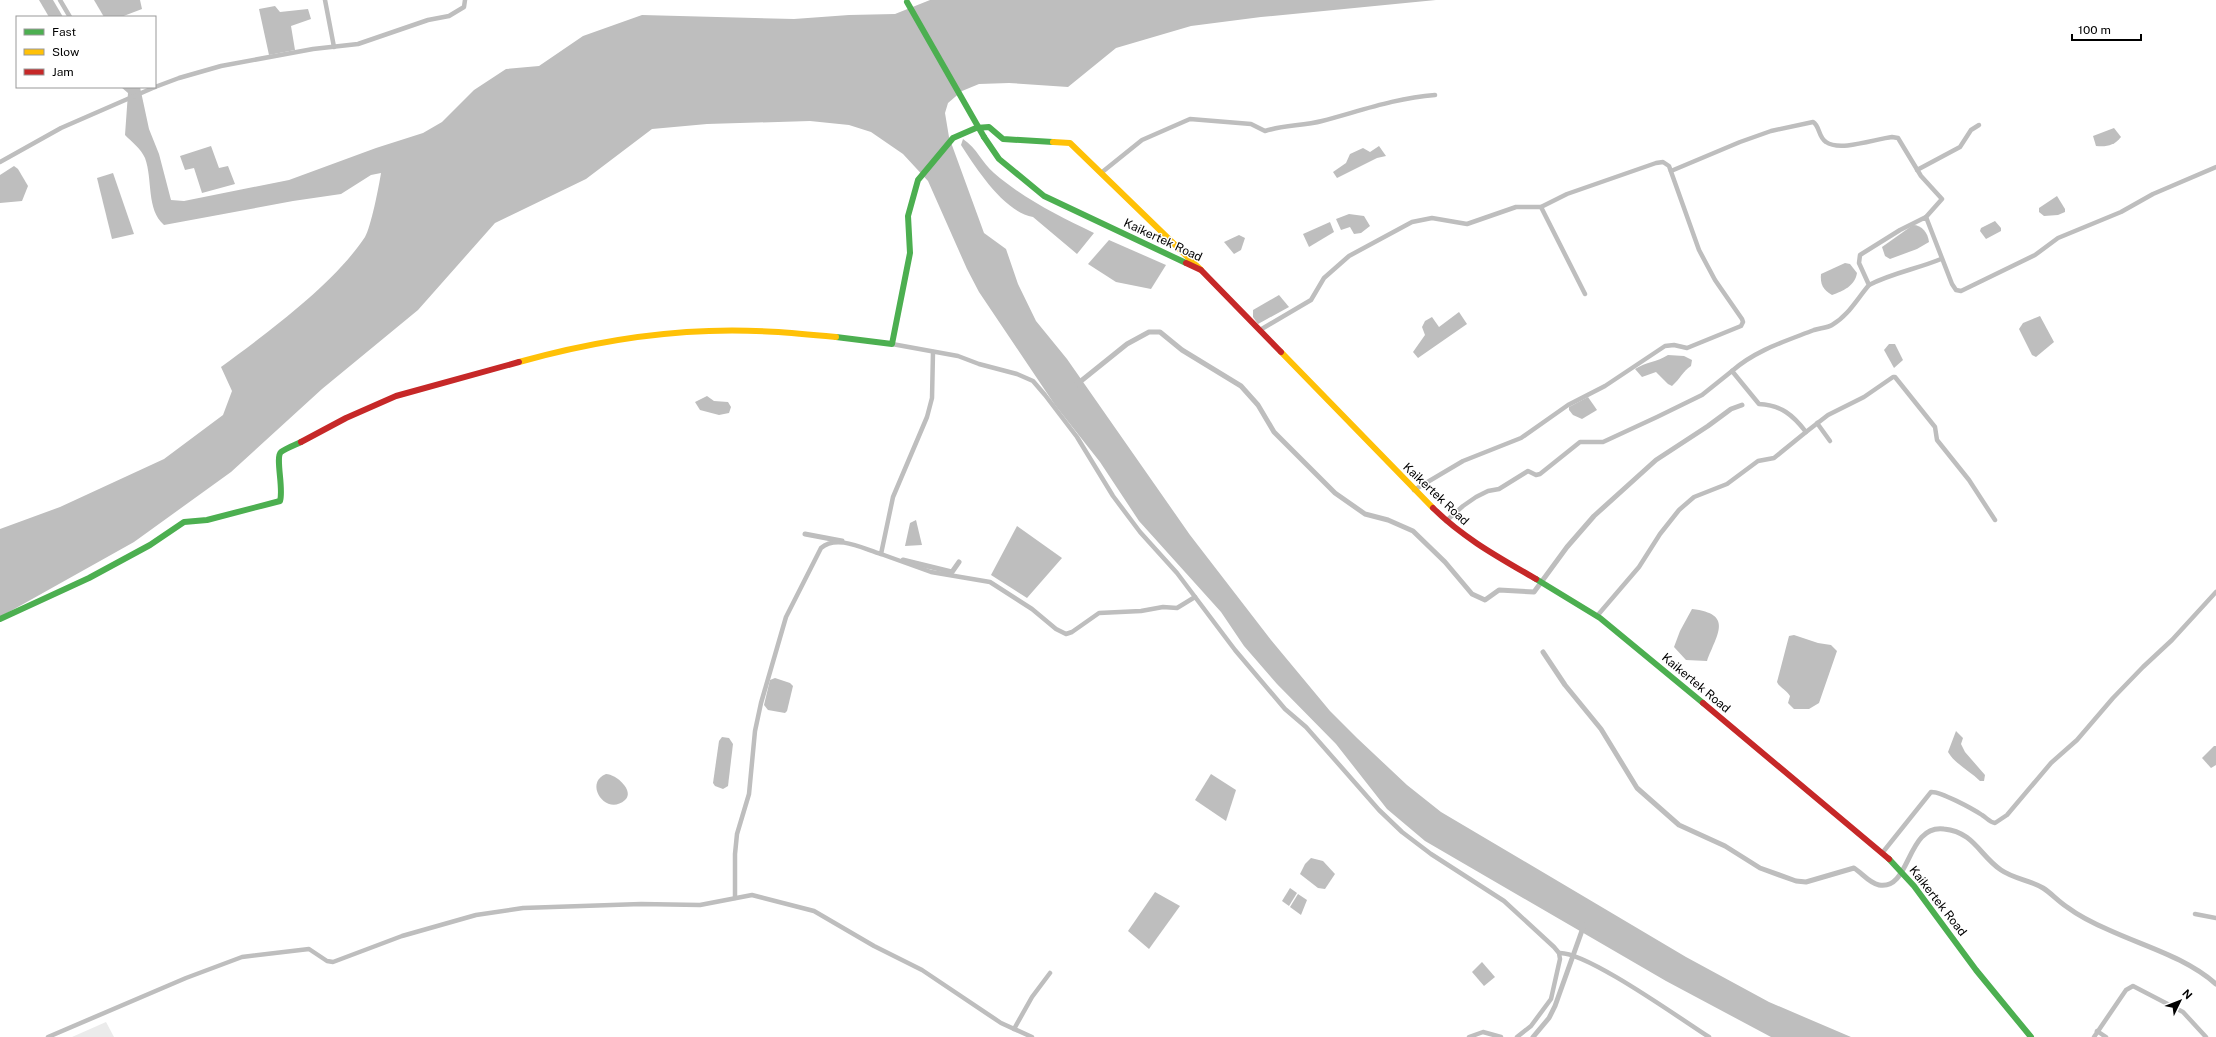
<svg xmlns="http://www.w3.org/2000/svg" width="2216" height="1037" viewBox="0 0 2216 1037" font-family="'Public Sans',sans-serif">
<rect width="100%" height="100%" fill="#fff"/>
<polygon fill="#ebebeb" points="106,1022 114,1037 72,1037"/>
<g fill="#bebebe">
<polygon points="39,0 53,0 63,17 49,17"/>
<polygon points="94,0 140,0 142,9 121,17 104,17"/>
<path d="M930,0H1436L1261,17L1191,26L1116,48L1068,87L1009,83L979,84L962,91L948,103L945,113L949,137L984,233L1006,249L1018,284L1036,321L1067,359L1190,535L1271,640L1330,711L1357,738L1407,785L1441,812L1686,957L1769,1002L1851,1037H1771L1666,981L1425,841L1387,809L1336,744L1277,684L1244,646L1221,612L1139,521L1100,462L1055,405L979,292L967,269L928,181L903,154L871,132L849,125L810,121L707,124L652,129L586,179L495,223L418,310L322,389L231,472L134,542L0,617V529L60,507L164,459L223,415L232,391L221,367C267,333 333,285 365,237C371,227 379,186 381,173L371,175L341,194L293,201L164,225C146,209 153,180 145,158C141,149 132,142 125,135L128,93L121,87H140L149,129L159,154L171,200L184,201L289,180L376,148L423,133L442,122L474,90L506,69L539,66L583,36L642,15L794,19L849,15L895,14Z"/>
<polygon points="275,6 280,12 308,9 311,19 291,26 295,50 269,55 259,9"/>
<path d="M2114,128L2121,137C2114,146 2106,147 2096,146L2093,136Z"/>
<path d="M963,139C977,148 982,163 994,173C1024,199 1059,216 1094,233L1077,254L1033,217C1004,212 976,168 961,145Z"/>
<polygon points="211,146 219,168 228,166 235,184 202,193 194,168 185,170 180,156"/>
<polygon points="1379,146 1386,156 1377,158 1337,178 1333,172 1346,163 1350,154 1363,148 1370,152"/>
<polygon points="14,166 18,169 28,186 22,201 0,203 0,175"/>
<polygon points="113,173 134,234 112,239 97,178"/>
<polygon points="2057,196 2065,209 2065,212 2058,215 2044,216 2039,212 2039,208"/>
<polygon points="1349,214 1364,216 1370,226 1361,233 1354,234 1350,227 1341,230 1336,219"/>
<polygon points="1995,221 2001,228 2001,231 1986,239 1980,231 1981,228"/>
<polygon points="1330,222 1334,232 1309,247 1303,234"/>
<path d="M1913,225C1922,225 1928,233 1929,242L1917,249L1890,259L1885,256L1882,247Z"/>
<polygon points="1239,235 1245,238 1241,250 1234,254 1224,242"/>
<polygon points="1109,240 1166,265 1151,289 1116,282 1088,264"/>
<path d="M1845,263L1850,264L1857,273C1855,286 1843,291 1832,295C1823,290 1820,284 1821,274Z"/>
<polygon points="1279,295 1289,307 1258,324 1253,317 1253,310"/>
<polygon points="1459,312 1467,324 1418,358 1413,352 1425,335 1422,327 1425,321 1432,317 1439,327"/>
<polygon points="2040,316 2054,342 2036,357 2032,355 2019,329 2023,323"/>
<polygon points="1889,344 1895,344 1903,360 1894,368 1884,350"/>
<path d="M1668,355L1684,356L1692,360L1691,366C1683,371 1680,379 1672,386L1668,384L1656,372L1642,377L1635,369C1646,362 1657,362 1668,355Z"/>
<polygon points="707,396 714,401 728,402 731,407 729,413 719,415 700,410 695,402"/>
<polygon points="1588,397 1597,410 1582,419 1573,415 1569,410 1569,407"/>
<polygon points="916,520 922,545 905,546 910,523"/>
<polygon points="1017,526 1062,558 1027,598 991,575"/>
<path d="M1692,609C1734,614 1717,634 1707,661L1686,660L1674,647L1680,631Z"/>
<path d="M1794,635L1818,643L1831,645L1837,651L1819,703L1809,709H1794L1788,703L1790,696C1786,690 1779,687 1777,682L1789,636Z"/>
<polygon points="775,678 790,683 793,686 787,711 785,713 768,710 764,705 770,680"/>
<path d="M1956,731L1963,738L1961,744L1965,752L1985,775L1984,781H1980C1970,771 1955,764 1948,752Z"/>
<polygon points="722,737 729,738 733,744 728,786 723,789 715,786 713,783 719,741"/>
<polygon points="2214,746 2216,746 2216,765 2211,768 2202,758"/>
<path d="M606,774C616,774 635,791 625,800C606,817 583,783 606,774Z"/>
<polygon points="1211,774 1236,790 1226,821 1195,800"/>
<polygon points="1311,858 1323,861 1335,874 1325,889 1318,888 1300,874 1305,864"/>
<polygon points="1290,888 1297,893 1289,906 1282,901"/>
<polygon points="1155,892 1180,906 1149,949 1128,931"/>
<polygon points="1298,894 1307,900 1301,915 1290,907"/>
<polygon points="1482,962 1495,977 1484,986 1472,972"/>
</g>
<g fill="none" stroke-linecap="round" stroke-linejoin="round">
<g stroke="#bebebe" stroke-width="5">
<polyline points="1076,385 1127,344 1149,332 1160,332 1182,350 1241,386 1258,405 1274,432 1335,493 1365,514 1388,520 1413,531 1445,562 1472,594 1485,600 1499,590 1534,592 1567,547 1594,516 1656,460 1708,426 1731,409 1742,405"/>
<polyline points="805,534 842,541"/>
<polyline points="903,560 952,572 959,562"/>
<path d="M1543,652L1565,685L1601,729L1637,788L1679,825L1725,846L1760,868L1796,881L1806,882L1854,868C1862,873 1869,883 1879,885C1911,891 1906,824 1944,829C1974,832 1980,856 2001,870C2014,879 2030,880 2043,888C2051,893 2058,901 2067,907C2079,916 2095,924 2109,930C2146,947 2185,957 2216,984"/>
<polyline points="1533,1037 1549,1018 1555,1006 1584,925"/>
</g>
<g stroke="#bebebe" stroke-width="4.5">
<polyline points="60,0 70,17"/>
<polyline points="325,0 334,47"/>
<polyline points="155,87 179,78 221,66 313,49 358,44 428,20 449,16 464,7 465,0"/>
<polyline points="0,162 61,128 155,87"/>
<polyline points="1917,170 1960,147 1971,130 1979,125"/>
<path d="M1671,171L1740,142L1771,131L1813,122C1820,126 1818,137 1826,142C1840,152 1875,139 1892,137L1898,138L1921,176L1942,199L1926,217"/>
<path d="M1101,173L1142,140L1190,119L1251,124L1265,131C1283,125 1303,126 1322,121C1360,111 1395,98 1435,95"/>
<polyline points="1541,207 1585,294"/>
<path d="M1869,285C1892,273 1917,269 1941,259"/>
<polyline points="1260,330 1311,300 1324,278 1349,256 1412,222 1432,218 1467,224 1516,207 1541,207 1567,194 1656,163 1663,162 1669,166 1699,250 1715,280 1742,319 1743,322 1741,326 1687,348 1674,345 1665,346 1605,386 1568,405 1521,438 1463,461 1414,490"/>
<polyline points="892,344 958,356 979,364 1017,374 1033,381 1045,395 1077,437 1113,496 1140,532 1177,573 1235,650 1285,709 1306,727 1379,810 1402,832 1431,854 1504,901 1554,947 1559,953 1560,959 1551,999 1531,1026 1517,1037"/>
<polyline points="1817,423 1830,441"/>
<polyline points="1806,432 1828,415 1864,397 1893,377 1895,377 1935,427 1937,440 1969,480 1995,520"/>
<polyline points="1446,521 1463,506 1476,497 1488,491 1499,489 1528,471 1536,475 1540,474 1580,442 1603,442 1657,417 1702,395 1732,371"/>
<polyline points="881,554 931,572 990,582 1032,609 1056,629 1066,634 1072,632 1099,613 1141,611 1163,607 1177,608 1195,597"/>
<path d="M1597,616L1639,567L1660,534L1679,510L1694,497L1727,484L1758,461L1774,458L1806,432C1793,415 1781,405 1759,404L1732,371C1756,350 1786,341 1814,330C1820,328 1827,328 1832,325C1848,316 1857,299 1869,285L1859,263L1860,255L1900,230L1926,217L1952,284L1956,290L1961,291L2035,255L2058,238L2121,212L2153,194L2216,167"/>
<path d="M1883,852L1931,792C1940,791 1973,809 1982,815C1987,818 1989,822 1995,823L2007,815L2051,763L2077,740L2113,698L2143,667L2172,640L2216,592"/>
<path d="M735,898V854L737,834L749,794L755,731L761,703L786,617L821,548C837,534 864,549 881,554L893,497L927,417L932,398L933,352"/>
<polyline points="2195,914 2216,918"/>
<path d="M1559,953C1586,951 1682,1020 1709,1037"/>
<polyline points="1014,1029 1032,997 1050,973"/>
<polyline points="2097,1031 2106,1037"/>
<polyline points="48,1037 186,978 242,957 309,949 327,961 333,962 402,936 476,915 523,908 641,904 700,905 752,895 814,911 874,946 922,970 1001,1023 1032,1037"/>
<polyline points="1469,1037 1483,1032 1501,1037"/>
<polyline points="2094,1037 2126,990 2133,986 2183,1012 2206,1037"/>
</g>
<g stroke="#4caf50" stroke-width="6">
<polyline points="984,137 999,159 1044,196 1186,263"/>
<polyline points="836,337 892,344 910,253 908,216 918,180 953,138 976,128 989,127 1003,139 1053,142"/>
<polyline points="1536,579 1600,618 1703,703"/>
<path d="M0,619L89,578L150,545L184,522L207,520L280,501C284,489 275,457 281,452C286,448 295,445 301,442"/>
<polyline points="1889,859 1914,886 1976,970 2031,1037"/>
</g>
<g stroke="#ffc107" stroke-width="6">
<polyline points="1053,142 1070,143 1201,270"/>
<polyline points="1281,352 1433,508"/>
<path d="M519,362C580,345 645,333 709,331C751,329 794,333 836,337"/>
</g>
<g stroke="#c62828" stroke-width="6">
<polyline points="1186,263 1201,270 1281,352"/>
<polyline points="301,442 346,418 396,396 519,362"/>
<path d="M1433,508C1463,538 1500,558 1536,579"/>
<polyline points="1703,703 1889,859"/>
</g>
<polyline stroke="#4caf50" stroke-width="6" points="907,2 984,137"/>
</g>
<g text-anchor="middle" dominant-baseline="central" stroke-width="3" stroke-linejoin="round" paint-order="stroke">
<g font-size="12" fill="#000" stroke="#fff">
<text transform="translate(1163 240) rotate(25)">Kaikertek Road</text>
<text transform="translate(1436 494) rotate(43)">Kaikertek Road</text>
<text transform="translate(1696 683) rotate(40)">Kaikertek Road</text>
<text transform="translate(1938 901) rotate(52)">Kaikertek Road</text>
</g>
</g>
<rect x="16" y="16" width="140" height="72" fill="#ffffff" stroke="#999999"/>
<rect x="24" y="29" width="20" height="6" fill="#4caf50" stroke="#999999"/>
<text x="52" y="36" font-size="12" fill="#000000">Fast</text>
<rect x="24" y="49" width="20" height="6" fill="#ffc107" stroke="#999999"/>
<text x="52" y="56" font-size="12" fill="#000000">Slow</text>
<rect x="24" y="69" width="20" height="6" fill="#c62828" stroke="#999999"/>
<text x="52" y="76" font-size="12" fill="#000000">Jam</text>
<g transform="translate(2180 1001) rotate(47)" stroke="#ffffff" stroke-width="3" paint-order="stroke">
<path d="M0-3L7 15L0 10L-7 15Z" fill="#000000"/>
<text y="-6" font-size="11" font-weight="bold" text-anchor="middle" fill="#000000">N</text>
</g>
<path d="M2072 34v6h69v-6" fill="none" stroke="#000000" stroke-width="2"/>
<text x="2078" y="34" font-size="12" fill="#000000" stroke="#ffffff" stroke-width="3" paint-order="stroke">100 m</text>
</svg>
